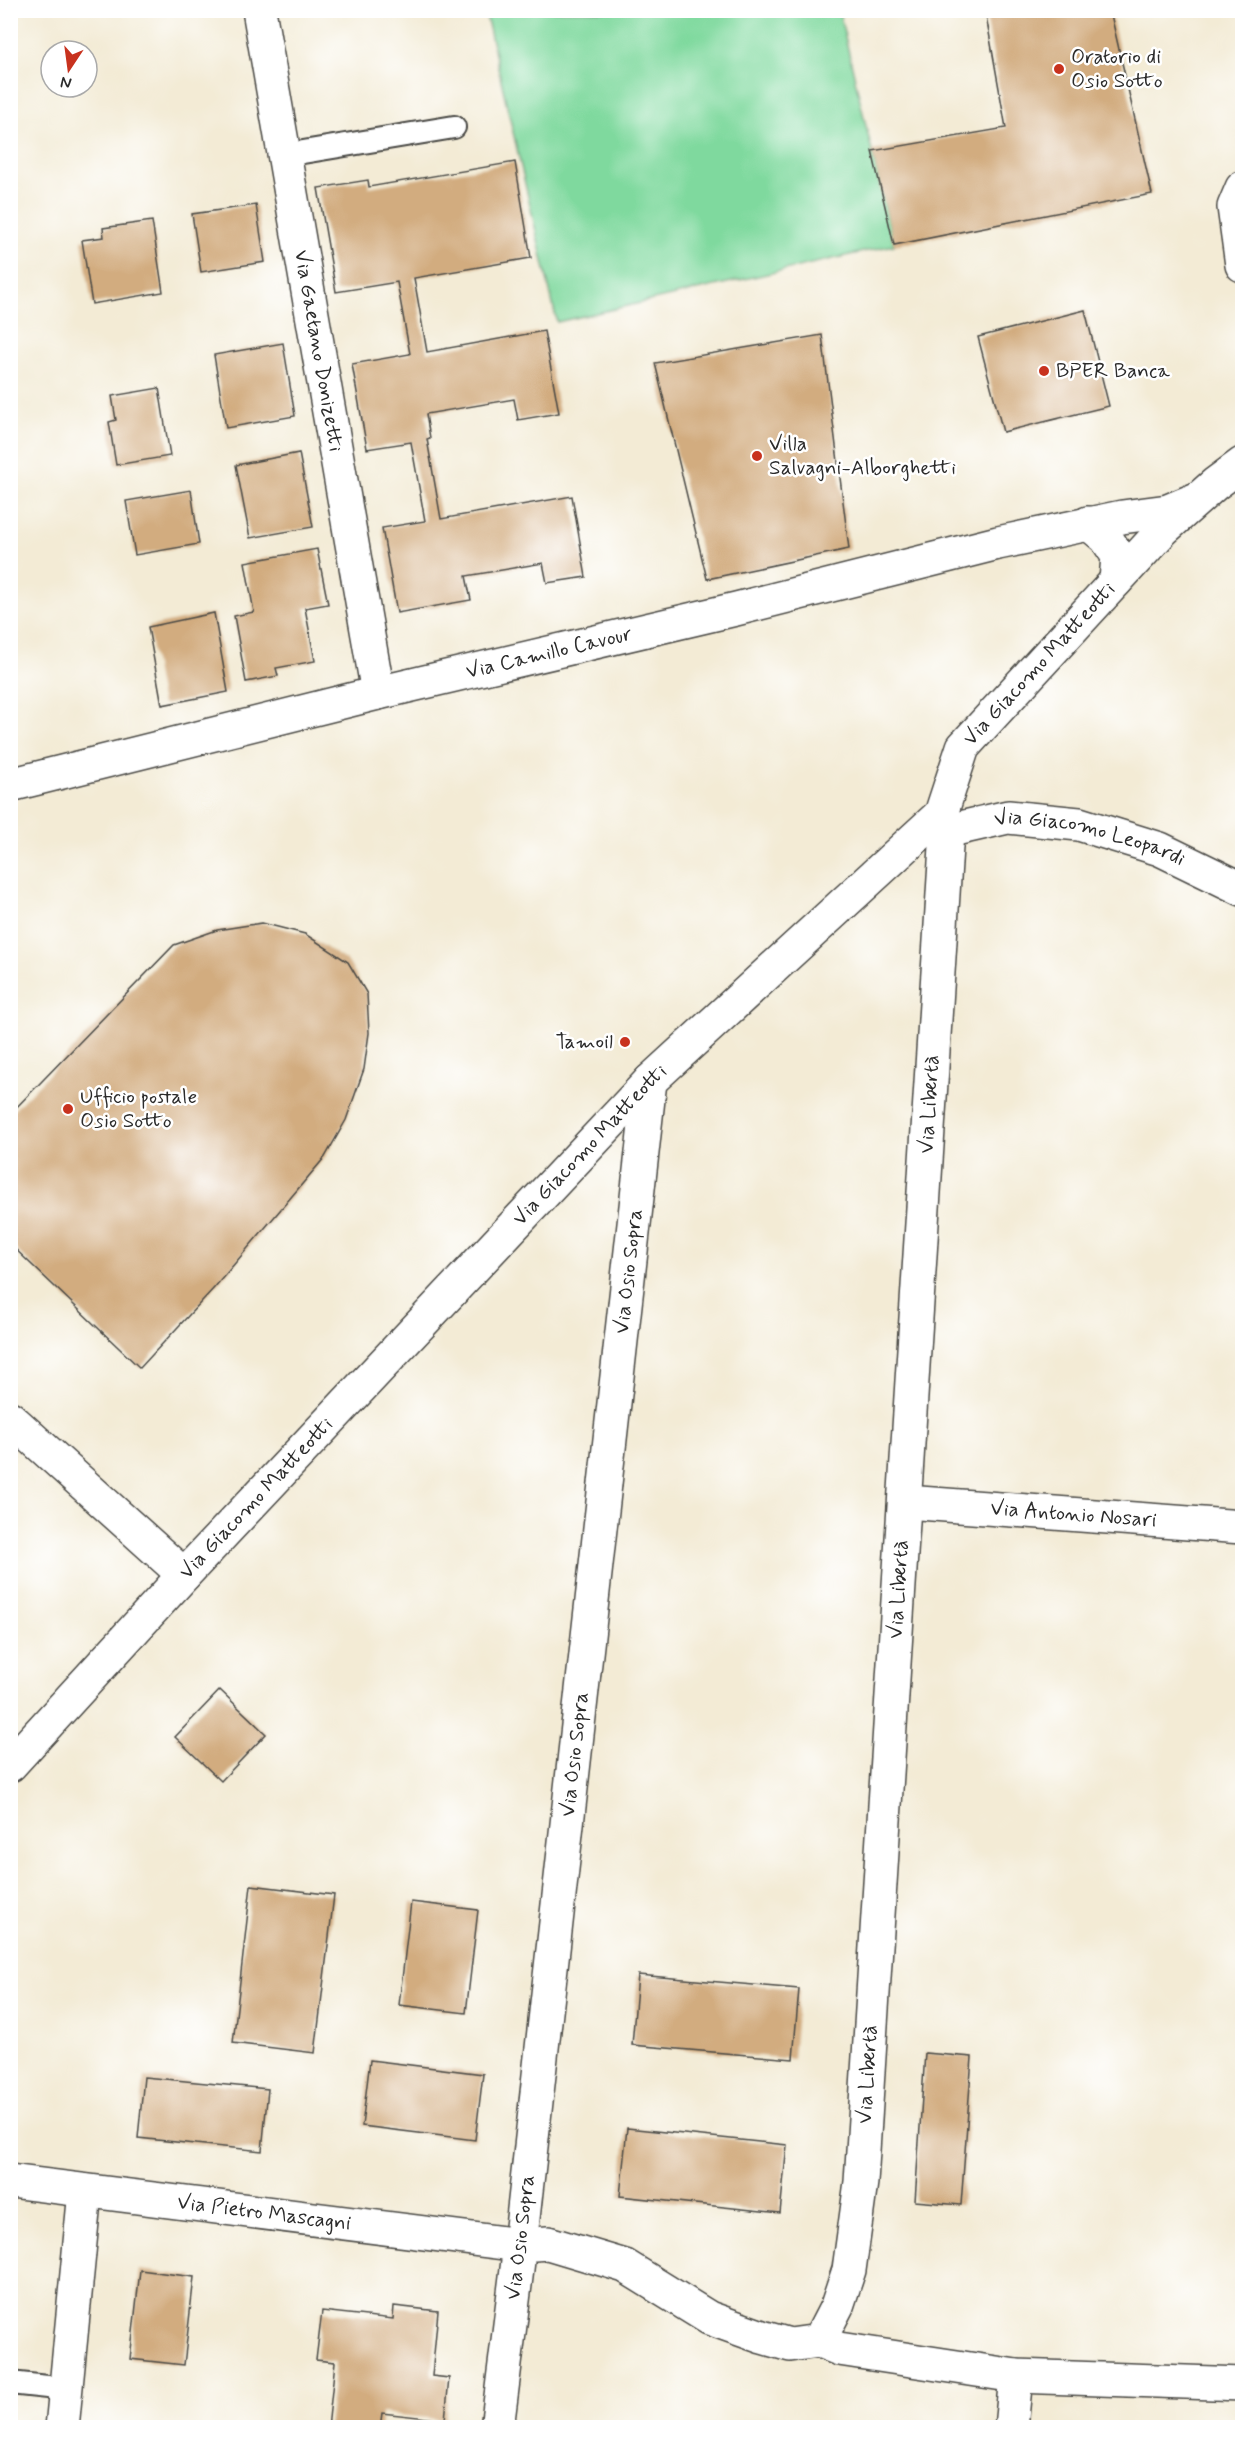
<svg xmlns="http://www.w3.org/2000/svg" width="1253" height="2438" viewBox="0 0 1253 2438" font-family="Mynerve,sans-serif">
<rect width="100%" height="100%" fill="#fff"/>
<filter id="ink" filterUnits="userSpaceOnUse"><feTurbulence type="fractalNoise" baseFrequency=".0167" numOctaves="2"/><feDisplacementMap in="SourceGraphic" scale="12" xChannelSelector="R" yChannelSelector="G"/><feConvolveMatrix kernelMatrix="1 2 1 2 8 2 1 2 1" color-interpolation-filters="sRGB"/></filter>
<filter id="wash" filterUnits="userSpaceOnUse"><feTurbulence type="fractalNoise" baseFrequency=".008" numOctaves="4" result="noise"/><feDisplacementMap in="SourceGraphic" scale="24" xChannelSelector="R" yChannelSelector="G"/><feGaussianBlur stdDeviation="1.35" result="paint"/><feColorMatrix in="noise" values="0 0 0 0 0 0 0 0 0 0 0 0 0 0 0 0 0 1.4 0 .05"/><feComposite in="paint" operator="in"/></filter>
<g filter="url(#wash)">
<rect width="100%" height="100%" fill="#f3ebd5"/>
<polygon fill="#7fd99e" stroke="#558264" stroke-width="1.5" points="485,11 839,11 894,245 557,322"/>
<g id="blocks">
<g fill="#d2ac7f">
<polygon points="985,10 1110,10 1152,194 894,245 872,151 1006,128"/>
<polygon points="515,162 531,258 414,278 427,352 544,331 559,413 518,420 514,399 426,414 430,438 427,439 441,519 572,496 586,577 547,583 543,563 466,576 471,600 397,613 382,528 425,521 411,442 367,449 352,364 410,354 397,282 336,292 318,188 368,180 369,187"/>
<polygon points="256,205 265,262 201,272 192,214"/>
<polygon points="152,221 163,292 92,304 82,240 104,237 103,228"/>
<polygon points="1085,310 1109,406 1003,432 978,337"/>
<polygon points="822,335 849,549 707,579 655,363"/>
<polygon points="283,343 295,416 226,428 214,355"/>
<polygon points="159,388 170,456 116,465 109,422 116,420 112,396"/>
<polygon points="299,453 313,527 250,538 236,465"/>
<polygon points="191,490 199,544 135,555 126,501"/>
<polygon points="317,549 328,604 305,608 315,661 276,668 278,676 246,682 234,616 254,612 245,562"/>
<polygon points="214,613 228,692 162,705 148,627"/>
<polygon points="262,923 305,934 348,962 367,994 369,1033 364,1069 346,1120 325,1157 214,1288 140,1368 10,1244 10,1114 174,945 217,930"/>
<polygon points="220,1690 266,1734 221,1781 175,1737"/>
<polygon points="251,1885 334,1895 315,2053 233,2043"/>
<polygon points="411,1902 478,1910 466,2013 399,2005"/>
<polygon points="638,1975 799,1989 793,2059 632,2045"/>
<polygon points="925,2053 972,2057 961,2205 915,2201"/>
<polygon points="370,2060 483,2074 475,2140 362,2126"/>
<polygon points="144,2077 268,2089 262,2151 138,2138"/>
<polygon points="627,2128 787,2145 780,2213 620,2196"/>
<polygon points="140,2270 194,2277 184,2365 130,2359"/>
<polygon points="394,2306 438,2311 432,2376 449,2378 445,2420 382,2413 380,2428 328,2428 335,2362 316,2360 322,2311 393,2319"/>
</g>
</g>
</g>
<g filter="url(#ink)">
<use href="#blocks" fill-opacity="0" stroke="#494844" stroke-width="1.5"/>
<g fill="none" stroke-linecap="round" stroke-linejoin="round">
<g stroke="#494844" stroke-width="26">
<g id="service">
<polyline points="285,155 454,127"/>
<polyline points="10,2383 66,2389"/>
</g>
</g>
<g stroke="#494844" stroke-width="36">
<g id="minor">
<path id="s1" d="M259,10L378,693"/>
<polyline points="1242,188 1234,207 1242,265"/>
<polyline points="1088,523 1106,538 1118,556 1116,581"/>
<path id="s2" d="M10,785L378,693L736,609L998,543L1122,517L1168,511L1197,499"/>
<path id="s3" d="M941,814L947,831L1008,817L1079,824L1160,849L1242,889"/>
<polyline points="10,1418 184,1575"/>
<path id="s4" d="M906,1502L1242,1527"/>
<path id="s5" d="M10,2181L520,2245L548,2243L625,2266L709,2318L762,2337L790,2345L819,2341L839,2349L1016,2376L1242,2384"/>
<path id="s6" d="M819,2341L837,2306L849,2270L861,2182L947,831"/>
<polyline points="62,2428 85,2191"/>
<polyline points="1011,2428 1016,2376"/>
</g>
</g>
<g stroke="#494844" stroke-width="36">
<g id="tertiary">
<path id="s7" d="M10,1765L184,1575L650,1081L941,814L963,747L1163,530L1215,484L1242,464"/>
<path id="s8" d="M497,2428L520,2245L650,1081"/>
</g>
</g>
<use href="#service" stroke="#fff" stroke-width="22"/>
<use href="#minor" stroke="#fff" stroke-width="33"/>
<use href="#tertiary" stroke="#fff" stroke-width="33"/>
</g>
</g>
<g fill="#c8321e" stroke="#fff" stroke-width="2">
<circle cx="1059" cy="69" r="6"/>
<circle cx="1044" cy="371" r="6"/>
<circle cx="757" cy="456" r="6"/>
<circle cx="625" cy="1042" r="6"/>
<circle cx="68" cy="1109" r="6"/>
</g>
<g text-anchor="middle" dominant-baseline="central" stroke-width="5" stroke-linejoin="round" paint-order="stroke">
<g font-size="21" fill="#2b2b2b" stroke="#fff" text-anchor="start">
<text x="1071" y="57">Oratorio di<tspan x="1071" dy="24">Osio Sotto</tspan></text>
<text x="1056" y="371">BPER Banca</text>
<text x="769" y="444">Villa<tspan x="769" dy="24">Salvagni-Alborghetti</tspan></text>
<text x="613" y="1042" text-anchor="end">Tamoil</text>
<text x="80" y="1097">Ufficio postale<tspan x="80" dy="24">Osio Sotto</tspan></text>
</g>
<g font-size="21" fill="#2b2b2b" stroke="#fff">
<text stroke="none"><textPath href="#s1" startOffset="346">Via Gaetano Donizetti</textPath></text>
<text stroke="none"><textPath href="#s2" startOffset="555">Via Camillo Cavour</textPath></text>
<text stroke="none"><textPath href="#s7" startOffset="1515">Via Giacomo Matteotti</textPath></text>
<text stroke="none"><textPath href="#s3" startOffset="165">Via Giacomo Leopardi</textPath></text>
<text stroke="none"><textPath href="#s6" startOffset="1246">Via Libertà</textPath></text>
<text stroke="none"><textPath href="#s7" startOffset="849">Via Giacomo Matteotti</textPath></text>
<text stroke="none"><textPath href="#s8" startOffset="1164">Via Osio Sopra</textPath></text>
<text stroke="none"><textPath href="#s7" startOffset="363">Via Giacomo Matteotti</textPath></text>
<text stroke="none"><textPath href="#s4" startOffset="168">Via Antonio Nosari</textPath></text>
<text stroke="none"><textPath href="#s6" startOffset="760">Via Libertà</textPath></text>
<text stroke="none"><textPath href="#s8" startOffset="678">Via Osio Sopra</textPath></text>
<text stroke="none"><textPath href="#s6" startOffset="274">Via Libertà</textPath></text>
<text stroke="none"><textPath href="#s5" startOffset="256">Via Pietro Mascagni</textPath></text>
<text stroke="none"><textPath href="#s8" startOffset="192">Via Osio Sopra</textPath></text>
</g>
</g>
<rect width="1253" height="2438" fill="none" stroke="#fff" stroke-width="36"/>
<g transform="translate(69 69) rotate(193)"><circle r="28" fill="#ffffff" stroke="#aaaaaa" stroke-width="1.5"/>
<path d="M0-4.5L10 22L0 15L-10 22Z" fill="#c8321e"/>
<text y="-9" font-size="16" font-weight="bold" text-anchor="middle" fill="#2b2b2b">N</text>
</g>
</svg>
